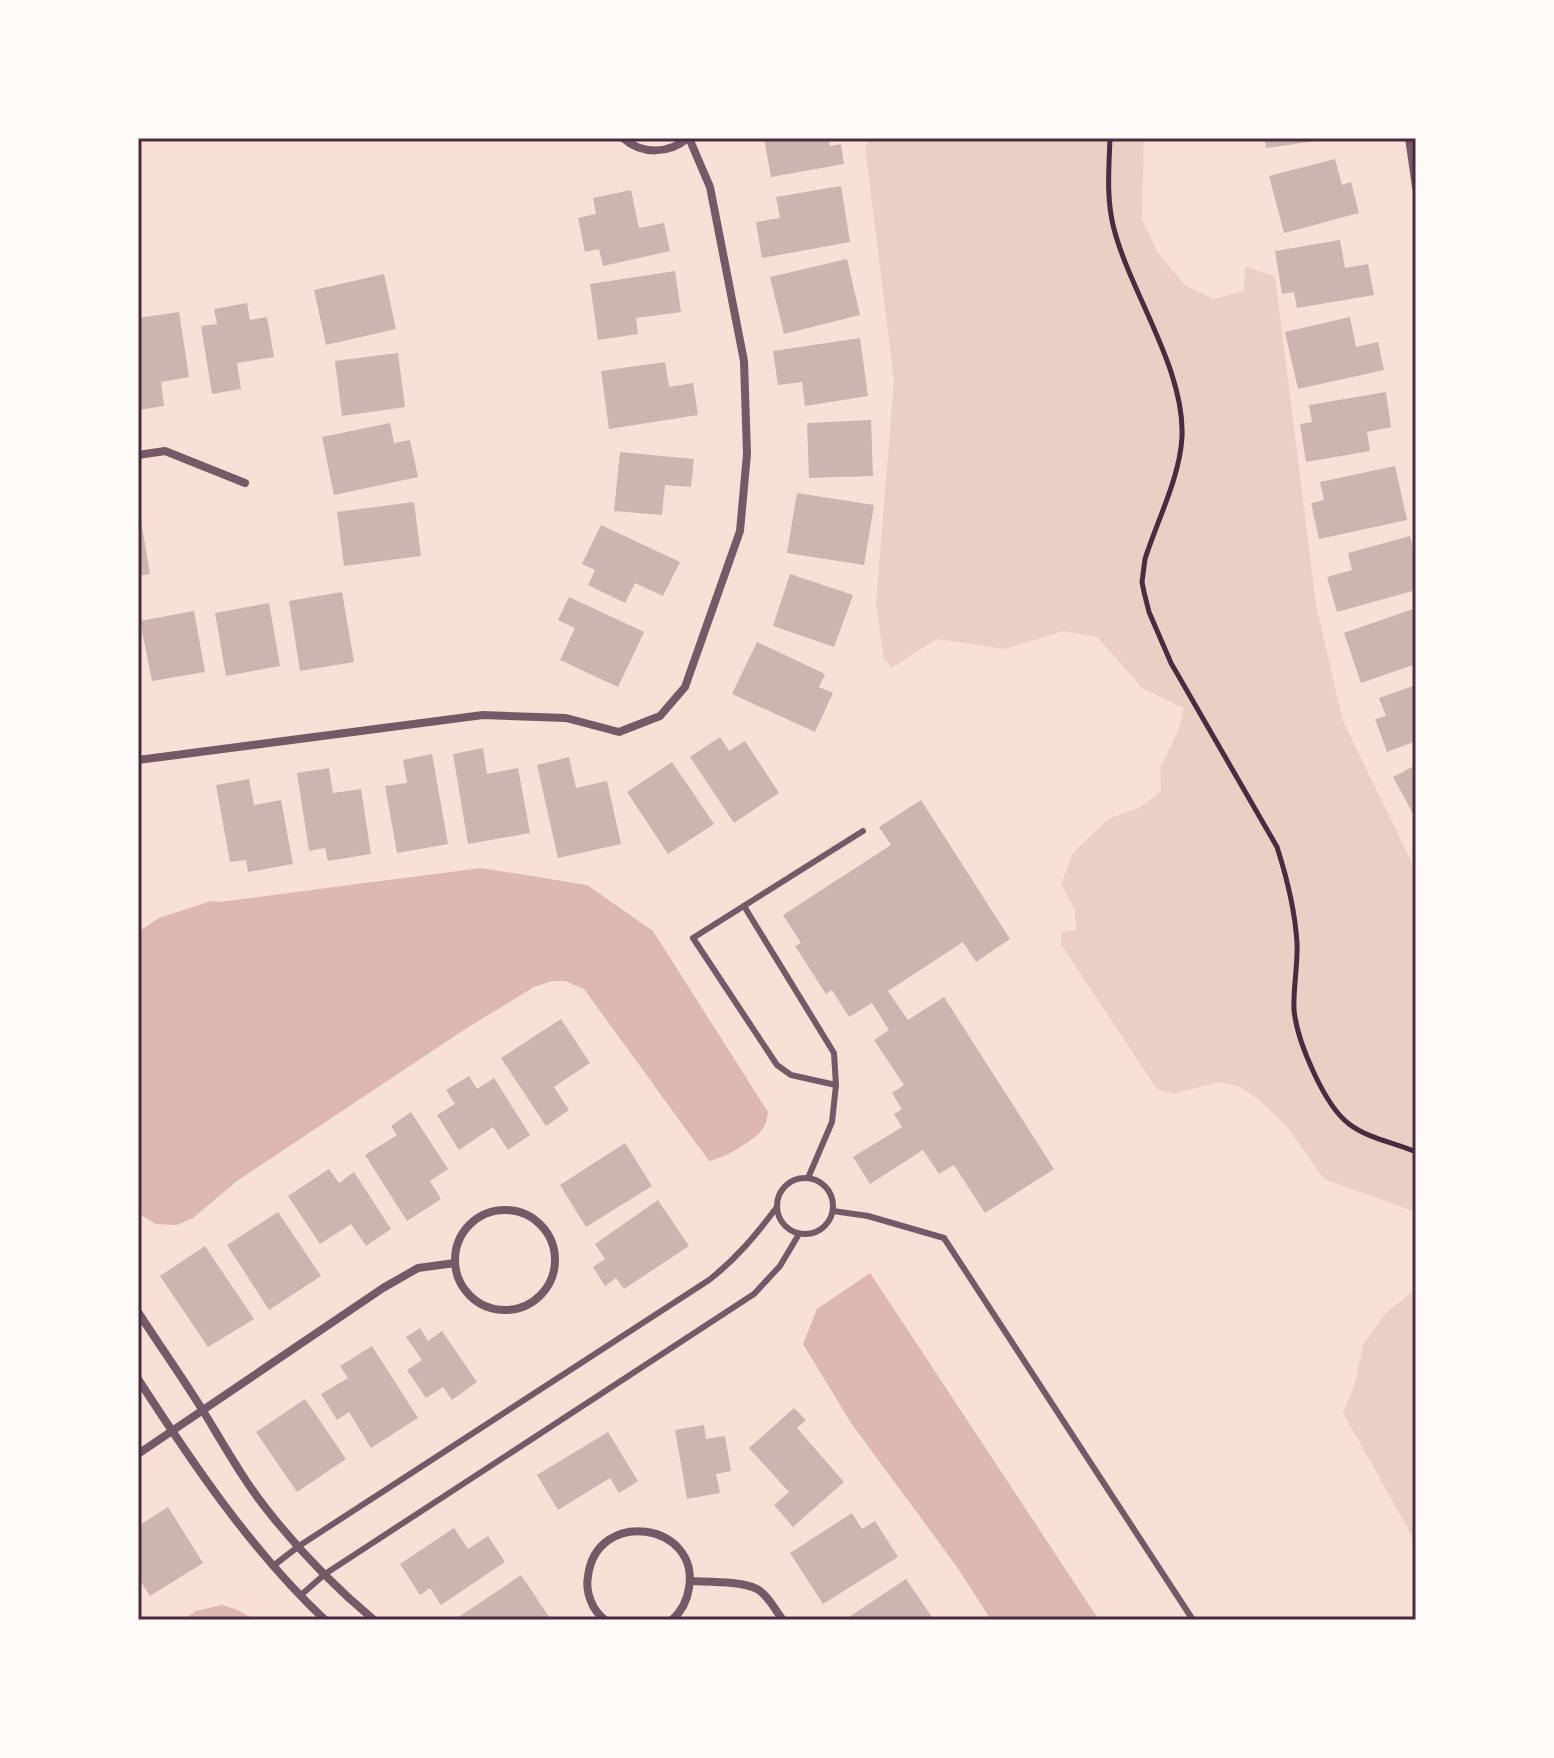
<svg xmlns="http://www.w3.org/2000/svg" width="1554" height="1758" viewBox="0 0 1554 1758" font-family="Spectral,serif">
<rect width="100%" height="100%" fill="#f7e1d7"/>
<g fill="#ebcfc5">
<polygon points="870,138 1144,138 1142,219 1158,253 1185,285 1214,299 1244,291 1245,267 1275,276 1316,605 1343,721 1416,871 1416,1212 1324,1179 1288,1128 1257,1098 1238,1086 1217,1082 1175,1094 1157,1089 1061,944 1062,932 1076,930 1075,911 1061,884 1073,853 1108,819 1141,807 1161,791 1160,768 1177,733 1184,708 1142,688 1097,637 1064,631 1005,649 937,639 892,668 884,659 876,604 894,380 865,146"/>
<polygon points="1416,1289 1416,1543 1343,1413 1356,1380 1363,1345 1386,1313"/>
</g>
<g fill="#dcb8b0">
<path d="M481,868L587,885L653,931L768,1112C767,1119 766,1126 761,1131C752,1142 722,1159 709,1161L584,989L565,981H552L534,987L467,1028L237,1181L193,1218L177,1225L156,1224L142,1216L138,1209V932L159,918L211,901L219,902Z"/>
<polygon points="870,1273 1099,1620 991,1620 957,1567 851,1423 803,1344 817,1309"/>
<polygon points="222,1605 238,1610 255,1620 183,1620 196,1611"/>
</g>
<g fill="#ccb4b1">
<polygon points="764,138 828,138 830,146 841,144 844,164 771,177"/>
<polygon points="1265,138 1323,138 1323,140 1266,148"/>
<polygon points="1335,159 1342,185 1351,182 1359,213 1284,233 1269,176"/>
<polygon points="841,186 850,242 762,258 756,222 780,218 776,197"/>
<polygon points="631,190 639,228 664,223 670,251 603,266 599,249 585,252 578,218 596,214 593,198"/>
<polygon points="1340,240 1345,268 1368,264 1374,295 1297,308 1294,292 1282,294 1275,251"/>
<polygon points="847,259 860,315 784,334 770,277"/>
<polygon points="675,271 681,312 636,318 638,334 598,340 590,284"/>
<polygon points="384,274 396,329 326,345 314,290"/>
<polygon points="247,303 250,320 267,317 274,357 237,363 241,389 212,394 201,326 217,324 214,309"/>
<polygon points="179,312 189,377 161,382 164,406 138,410 138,318"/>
<polygon points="1350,317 1356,347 1378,342 1384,370 1298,389 1285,332"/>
<polygon points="860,338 868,396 805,406 802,382 778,385 773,351"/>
<polygon points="398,353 405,407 342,416 335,361"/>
<polygon points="665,362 669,387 693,383 698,415 609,429 601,371"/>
<polygon points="1386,392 1391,427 1367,432 1370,451 1306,462 1300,424 1312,422 1309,405"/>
<polygon points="871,420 873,476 809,478 807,423"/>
<polygon points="390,423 394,443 410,440 418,477 334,495 322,437"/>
<polygon points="620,452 694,459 691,487 665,485 662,515 614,511"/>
<polygon points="1395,466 1407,520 1319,539 1311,503 1324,500 1320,482"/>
<polygon points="797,493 874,505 864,565 787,553"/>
<polygon points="414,502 421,556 344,566 337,512"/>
<polygon points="138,515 140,515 150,574 138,576"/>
<polygon points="601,525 680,562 663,596 635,583 625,603 588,585 595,570 582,564"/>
<polygon points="1410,536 1416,559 1416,590 1337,612 1327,577 1352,570 1348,553"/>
<polygon points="790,574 853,595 834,647 773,626"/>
<polygon points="342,592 354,662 300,671 289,601"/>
<polygon points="569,597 644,632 618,687 560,660 575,628 558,620"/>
<polygon points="269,603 280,666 226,676 215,613"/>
<polygon points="1416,608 1416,664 1361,683 1344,633"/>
<polygon points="194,611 205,672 152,681 140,621"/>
<polygon points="757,642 825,674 819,687 833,693 815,732 732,694"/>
<polygon points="1416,685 1416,741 1387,752 1375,719 1386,716 1379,698"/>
<polygon points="720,737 729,751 745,741 779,793 734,823 690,757"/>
<polygon points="483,748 487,774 518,768 530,833 468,844 453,754"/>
<polygon points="432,754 448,844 397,853 385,786 407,783 403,760"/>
<polygon points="569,757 576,788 607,781 621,844 558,858 537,765"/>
<polygon points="672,762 714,824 668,854 627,792"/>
<polygon points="1416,765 1416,819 1393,777"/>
<polygon points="329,768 333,793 361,789 371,854 328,861 325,848 309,851 297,773"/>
<polygon points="249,779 254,805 281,800 293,864 248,872 246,860 230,862 216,785"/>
<polygon points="921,800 1010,939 976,962 963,942 888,991 908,1020 944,997 1054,1169 985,1213 954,1165 939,1174 923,1150 870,1184 853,1157 902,1127 894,1114 902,1109 892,1093 904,1085 874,1040 889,1030 872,1003 849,1017 832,990 826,994 795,946 801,943 783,915 891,845 879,827"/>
<polygon points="561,1019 590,1063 554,1087 569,1110 546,1126 501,1058"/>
<polygon points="469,1076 477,1089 494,1078 530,1135 508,1150 493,1127 459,1150 437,1115 455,1104 446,1090"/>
<polygon points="411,1112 448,1169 430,1181 441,1199 407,1221 365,1155 397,1135 391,1126"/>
<polygon points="625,1143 652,1186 586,1227 560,1185"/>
<polygon points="329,1169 339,1183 354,1172 391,1229 366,1246 351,1224 320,1244 288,1196"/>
<polygon points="658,1200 689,1246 624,1289 616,1278 605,1286 593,1267 605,1259 595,1244"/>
<polygon points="278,1212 321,1276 269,1310 227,1245"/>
<polygon points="205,1246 254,1319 208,1347 160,1276"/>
<polygon points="420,1328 428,1341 442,1331 477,1382 452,1400 443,1387 426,1398 407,1370 422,1360 406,1337"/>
<polygon points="372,1346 418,1418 371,1448 349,1412 337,1420 321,1394 348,1378 340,1366"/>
<polygon points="305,1399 346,1459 297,1492 256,1432"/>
<polygon points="794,1408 806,1420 797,1428 844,1482 793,1527 774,1505 789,1492 749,1448"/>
<polygon points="704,1425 706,1439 725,1436 731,1471 716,1474 720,1493 687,1499 675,1430"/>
<polygon points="608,1432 638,1481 619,1493 610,1478 558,1510 537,1475"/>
<polygon points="168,1507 203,1563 150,1596 138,1577 138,1526"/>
<polygon points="852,1513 862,1529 875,1521 898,1557 823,1604 790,1553"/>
<polygon points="454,1528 468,1549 488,1536 505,1562 441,1605 430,1588 420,1595 400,1564"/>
<polygon points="521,1575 551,1620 454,1620"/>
<polygon points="906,1579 934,1620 851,1620 849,1617"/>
</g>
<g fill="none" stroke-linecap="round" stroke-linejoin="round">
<path stroke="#4a2c40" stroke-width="5" d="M1110,138C1109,168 1106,199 1114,229C1131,294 1185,369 1182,437C1180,477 1157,521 1145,559L1142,582L1144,592L1149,612L1171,663L1277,847C1287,878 1295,910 1297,943C1298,965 1293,988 1294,1010C1297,1041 1324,1105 1349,1124C1369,1139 1393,1142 1416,1152"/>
<g stroke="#755966" stroke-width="6">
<polyline points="744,906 834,1053 836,1085 832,1122 808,1178"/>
<polyline points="836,1085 791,1075 777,1065 693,938 863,831"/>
<circle cx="805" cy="1206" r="28"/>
<polyline points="833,1211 868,1216 944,1238 1193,1620"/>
<path d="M273,1566L299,1546L709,1280C736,1259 756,1235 777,1207"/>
<polyline points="301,1595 325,1574 754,1294 780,1266 799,1234"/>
</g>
<g stroke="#755966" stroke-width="8">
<path d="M623,138C642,155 669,154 688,138"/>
<polyline points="1409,138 1416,187"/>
<polyline points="138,455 165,451 245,483"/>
<polyline points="138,760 483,715 566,718 619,732 660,716 685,687 740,531 747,454 744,361 710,187 689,138"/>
<circle cx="505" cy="1260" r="50"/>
<path d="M138,1312C160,1346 184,1380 205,1414C225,1447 244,1481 268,1511C298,1549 337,1589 374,1620"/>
<path d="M138,1379C193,1464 251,1550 325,1620"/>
<polyline points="138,1454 383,1288 418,1268 455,1263"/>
<path d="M690,1581C708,1582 742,1581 757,1589C768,1595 775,1610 783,1620"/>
<path d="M605,1620C592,1610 585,1592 588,1576C597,1507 700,1523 689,1588C687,1601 682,1611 672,1620"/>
</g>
</g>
<rect width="1554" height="1758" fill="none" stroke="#fffaf5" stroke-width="280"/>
<rect x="140" y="140" width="1274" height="1478" fill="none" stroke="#4a2c40" stroke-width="3"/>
</svg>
